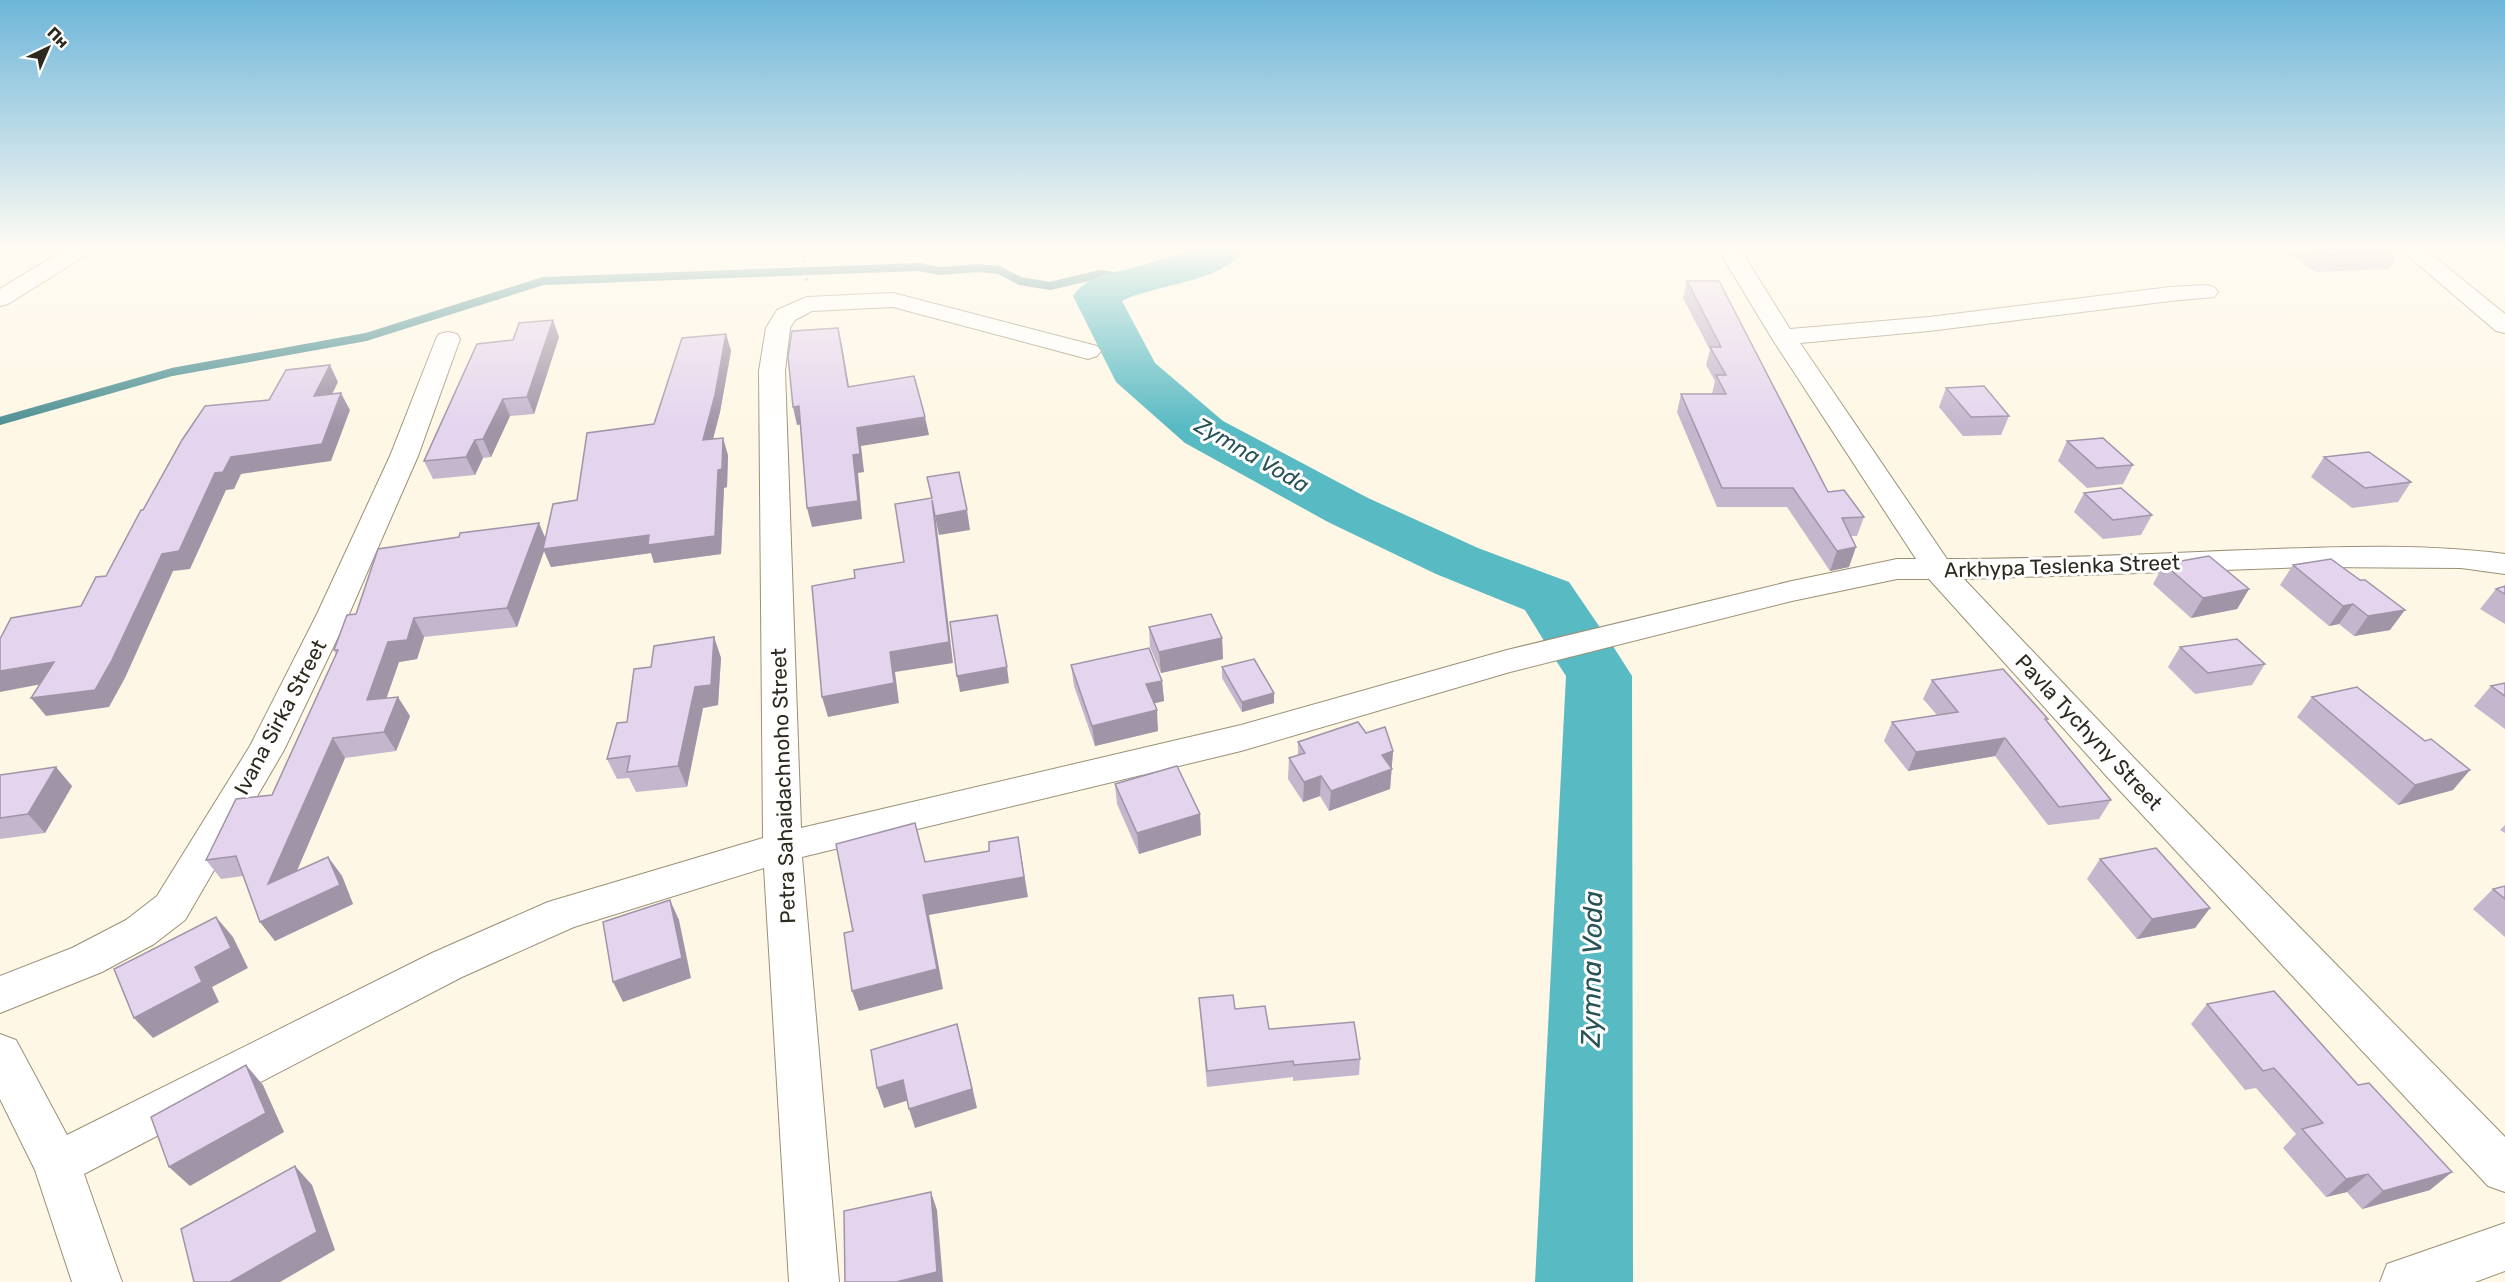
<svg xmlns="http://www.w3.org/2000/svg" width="2505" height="1282" viewBox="0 0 2505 1282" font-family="Rubik,sans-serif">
<rect width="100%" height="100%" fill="#fef7e5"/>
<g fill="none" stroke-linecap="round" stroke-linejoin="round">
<polyline stroke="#4b8f92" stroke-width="8" points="0,421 172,372 366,337 543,281 919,267 940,271 978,268 999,270 1020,281 1050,286 1100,274 1143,280"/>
<path fill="#58bac3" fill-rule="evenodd" d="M1190,249H1245C1221,284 1157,283 1122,301L1155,363L1223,421L1368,498L1478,548L1569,582L1601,629L1595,639L1611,643L1632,676L1633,1282H1535L1566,676L1555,659L1562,648L1546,644L1525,610L1436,574L1328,522L1185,443L1116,382L1073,296C1089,273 1115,273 1140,266C1156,261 1175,256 1190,249Z"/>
<g stroke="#9b9076" stroke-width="2">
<g id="minor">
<polygon points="65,249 91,249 88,254 8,304 0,306 0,289"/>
<path d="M1718,249H1740L1790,329L1929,317L2170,287L2206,285L2214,287L2218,292L2214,297L2170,301L1929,331L1800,343L1947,559C2047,559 2147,554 2246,550C2332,547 2420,543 2505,554V574L2461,568L2311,567L1964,579L2136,760L2505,1137V1192L2488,1186L2110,780L1929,579H1897L1792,601L1510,672L1241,751L802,857L839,1282H789L764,868L574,927L462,977L84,1174L122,1282H72L35,1170L0,1099V1034L16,1040L67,1135L432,953L548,902L763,838L759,371L766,328L774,315L777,310L807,297L893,293L1097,346L1101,351L1097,356L1088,359L893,307L812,311L795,320L790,328L785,371L801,828L1241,725L1507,650L1792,581L1897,559H1916L1771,337Z"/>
<polygon points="2400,249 2425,249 2505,314 2505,333 2496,331"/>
<polygon points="448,332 457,334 460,339 418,456 349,614 284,750 185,920 154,944 102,972 0,1013 0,976 72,948 126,920 157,896 250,746 317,614 390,456 436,339 439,334"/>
<polygon points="2505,1223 2505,1271 2475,1282 2380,1282 2387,1264"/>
</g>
</g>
<polyline stroke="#a6a091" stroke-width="3" stroke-dasharray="2 4" stroke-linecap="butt" points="805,249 803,262 807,281"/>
<use href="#minor" fill="#fff" fill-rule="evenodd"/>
</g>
<g fill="#c4b6cd">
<polygon points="1800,249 1830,249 1806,253"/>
<polygon points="2280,249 2395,249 2399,251 2389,269 2316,272"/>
<polygon points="1687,281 1828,492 1864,517 1857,536 1851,536 1849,567 1830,571 1787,507 1717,507 1677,412 1681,394 1712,394 1715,381 1706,365 1710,350 1683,298"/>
<polygon points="726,334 731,351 720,412 713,439 728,455 727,487 724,488 721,554 654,563 651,553 551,567 544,551 517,627 424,637 417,659 399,662 386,698 410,716 396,751 345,758 297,871 328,857 342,876 353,904 275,941 260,922 243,876 221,879 206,860 272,795 336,654 334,650 356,614 545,538 577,500 654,424"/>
<polygon points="559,337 534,414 510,416 491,457 483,458 475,475 433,479 424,461"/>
<polygon points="1946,388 2009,416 2001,435 1963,436 1939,407"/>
<polygon points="2067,441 2133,465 2123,484 2087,488 2058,461"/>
<polygon points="2324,457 2411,482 2398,502 2352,508 2311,477"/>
<polygon points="2084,493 2152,515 2141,535 2103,539 2074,512"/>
<polygon points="2331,559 2390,630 2354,636 2339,624 2329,626 2280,585 2293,565"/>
<polygon points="2164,564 2249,589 2237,609 2191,618 2153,584"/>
<polygon points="2505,586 2505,624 2480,609 2496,589"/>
<polygon points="1149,627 1222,638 1223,659 1161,673 1150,647"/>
<polygon points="714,637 721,658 718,705 703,708 687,787 636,792 629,778 617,779 607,759 627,722 651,667"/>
<polygon points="2180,647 2265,664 2252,685 2195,694 2168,667"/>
<polygon points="1071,665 1162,681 1164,701 1154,703 1158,731 1095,746 1074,686"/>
<polygon points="1222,667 1274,703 1242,712 1222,678"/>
<polygon points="1932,680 2046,721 2111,800 2099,819 2048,825 1995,756 1908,771 1884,741 1892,722 1937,715 1923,699"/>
<polygon points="2505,683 2505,729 2474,706 2491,686"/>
<polygon points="2312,697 2453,790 2398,805 2297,717"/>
<polygon points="1366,733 1393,751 1390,789 1329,811 1320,796 1303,802 1288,779 1289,758 1298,755 1298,742"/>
<polygon points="0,775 72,786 45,833 0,839"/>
<polygon points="1115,784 1200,814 1201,835 1139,854 1117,804"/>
<polygon points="2505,825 2505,833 2500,830"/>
<polygon points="2100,859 2210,908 2195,928 2137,939 2087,879"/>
<polygon points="2505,886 2505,937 2473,909 2493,889"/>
<polygon points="1199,998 1235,1009 1269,1029 1360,1059 1359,1075 1293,1081 1293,1077 1207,1087"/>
<polygon points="2207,1004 2430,1190 2362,1209 2347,1192 2326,1197 2283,1148 2296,1134 2256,1088 2245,1090 2191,1024"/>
</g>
<g fill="#a094a7">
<polygon points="1807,249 1830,249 1806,253"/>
<polygon points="553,320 559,337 534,414 527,397"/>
<polygon points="838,328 842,345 852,405 848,387"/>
<polygon points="726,334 731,351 720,412 708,458 703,440"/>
<polygon points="330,365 338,382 323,413 314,396"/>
<polygon points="341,393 350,410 331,461 241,474 234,489 226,490 190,569 173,571 125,678 109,707 46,716 31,698 162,554 215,473 231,457"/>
<polygon points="503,399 510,416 491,457 483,439"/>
<polygon points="799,406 804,424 797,425 793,407"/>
<polygon points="925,417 929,435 861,446 864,472 858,473 862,519 812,527 807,508 853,455 857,428"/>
<polygon points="723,438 728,455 727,487 724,488 721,554 654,563 651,553 551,567 544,551 517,627 507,608 539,523 547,542 718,470"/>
<polygon points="475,440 483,458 475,475 466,457"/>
<polygon points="932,500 936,520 953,663 895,672 899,703 828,717 822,697 890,652"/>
<polygon points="967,510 970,530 939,535 935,516"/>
<polygon points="1856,547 1849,567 1830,571 1837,551"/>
<polygon points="2249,589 2237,609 2191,618 2203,598"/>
<polygon points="2353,604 2339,624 2329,626 2343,606"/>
<polygon points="2405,610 2390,630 2354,636 2368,616"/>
<polygon points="414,618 424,637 417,659 399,662 379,720 367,700 388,642"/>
<polygon points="714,637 721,658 718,705 703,708 687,787 678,766 695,687"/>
<polygon points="1222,638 1223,659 1161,673 1159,652"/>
<polygon points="54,662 68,679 0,692 0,671"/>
<polygon points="1007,667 1009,683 960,692 957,676"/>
<polygon points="1162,681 1164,701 1148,705 1146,684"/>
<polygon points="1274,693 1274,703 1242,712 1242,702"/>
<polygon points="398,697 410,716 396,751 384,732"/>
<polygon points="1157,710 1158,731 1095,746 1092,726"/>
<polygon points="333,738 345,758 283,903 268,884"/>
<polygon points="2005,738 1995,756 1908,771 1916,752"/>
<polygon points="1393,751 1390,789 1329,811 1331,791 1382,755"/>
<polygon points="56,767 72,786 45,833 28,814"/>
<polygon points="2470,770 2453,790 2398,805 2415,785"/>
<polygon points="1321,776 1320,796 1303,802 1304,782"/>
<polygon points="1200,814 1201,835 1139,854 1137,833"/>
<polygon points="1018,837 1028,897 929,915 943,989 859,1011 852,991 923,895"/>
<polygon points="328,857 342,876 353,904 275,941 260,922"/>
<polygon points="670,900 679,920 691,978 623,1002 613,982"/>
<polygon points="2210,908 2195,928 2137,939 2152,919"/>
<polygon points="216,917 233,937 248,968 212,987 219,1002 153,1038 134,1018 195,967"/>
<polygon points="962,1043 977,1108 915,1128 909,1109"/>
<polygon points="246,1065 263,1085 284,1132 190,1186 169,1167"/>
<polygon points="903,1080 909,1100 884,1108 877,1088"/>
<polygon points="295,1166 312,1185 335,1250 280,1282 230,1282"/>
<polygon points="2452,1172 2430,1190 2362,1209 2383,1191"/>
<polygon points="2368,1174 2347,1192 2326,1197 2346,1179"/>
<polygon points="931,1192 937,1210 943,1282 896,1282"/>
</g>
<g fill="#e4d4ee" stroke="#a094a7" stroke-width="1.5">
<polygon points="2316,249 2395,249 2399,251 2326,255"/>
<polygon points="1687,281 1719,281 1828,492 1844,490 1864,517 1842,518 1856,547 1837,551 1793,488 1722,488 1681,394 1726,394 1716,375 1726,375 1710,347 1721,347"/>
<polygon points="553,320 527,397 503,399 483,439 475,440 466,457 424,461 477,344 513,340 519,323"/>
<polygon points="838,328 848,387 914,376 925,417 857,428 860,454 853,455 858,501 807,508 799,406 793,407 788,356 792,331"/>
<polygon points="726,334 715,395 703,440 723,438 722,469 718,470 715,536 648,545 649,535 543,549 553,504 577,500 587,433 654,424 682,338"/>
<polygon points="330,365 314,396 341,393 322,444 231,457 223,472 215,473 179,551 162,554 112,660 95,690 31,698 54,662 0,671 0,639 11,618 81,606 96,577 106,576 141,510 143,510 182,440 205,406 269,400 286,370"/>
<polygon points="1984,386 2009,416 1971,417 1946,388"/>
<polygon points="2103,438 2133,465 2097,468 2067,441"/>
<polygon points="2369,452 2411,482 2365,488 2324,457"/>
<polygon points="959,472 967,510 935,516 932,500 949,642 890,652 894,683 822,697 812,586 855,578 854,570 904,562 895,504 932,498 927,477"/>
<polygon points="2121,488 2152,515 2113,520 2084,493"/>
<polygon points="539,523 507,608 414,618 407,640 388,642 367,700 398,697 384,732 333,738 268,884 328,857 340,885 260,922 236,856 206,860 236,799 272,795 338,650 334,650 347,615 356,614 378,549 459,537 460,533"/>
<polygon points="2209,556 2249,589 2203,598 2164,564"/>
<polygon points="2331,559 2360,580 2365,580 2405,610 2368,616 2353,604 2343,606 2293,565"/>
<polygon points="2505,586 2505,594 2496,589"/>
<polygon points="1211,614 1222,638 1159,652 1149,627"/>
<polygon points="997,615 1007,667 957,676 950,622"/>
<polygon points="714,637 711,685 695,687 678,766 627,772 630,756 607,759 617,723 627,722 634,669 651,667 654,646"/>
<polygon points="2237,639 2265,664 2208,673 2180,647"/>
<polygon points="1149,648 1162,681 1146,684 1157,710 1092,726 1071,665"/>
<polygon points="1254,659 1274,693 1242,702 1222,667"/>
<polygon points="2003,669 2048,719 2045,719 2111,800 2059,807 2005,738 1916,752 1892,722 1958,712 1932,680"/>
<polygon points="2505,683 2505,696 2491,686"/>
<polygon points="2357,687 2425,741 2431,739 2470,770 2415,785 2312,697"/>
<polygon points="1358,722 1366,733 1385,727 1393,751 1382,755 1392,769 1331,791 1321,776 1304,782 1289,758 1305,753 1298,742"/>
<polygon points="1177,766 1200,814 1137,833 1115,784"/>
<polygon points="56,767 28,814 0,818 0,775"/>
<polygon points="915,823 925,862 989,851 989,842 1018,837 1024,877 923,895 937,969 852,991 844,933 853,931 836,844"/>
<polygon points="2156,848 2210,908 2152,919 2100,859"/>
<polygon points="2505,886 2505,899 2493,889"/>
<polygon points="670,900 682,958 613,982 603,922"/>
<polygon points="216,917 231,948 195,967 202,982 134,1018 114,969"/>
<polygon points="2274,991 2358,1085 2369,1083 2452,1172 2383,1191 2368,1174 2346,1179 2302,1129 2323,1123 2274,1068 2263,1071 2207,1004"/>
<polygon points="1233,995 1235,1009 1265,1006 1269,1029 1354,1022 1360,1059 1294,1065 1293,1061 1207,1071 1199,998"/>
<polygon points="957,1024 972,1089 909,1109 903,1080 877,1088 871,1050"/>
<polygon points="246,1065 266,1113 169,1167 151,1117"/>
<polygon points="295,1166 317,1232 230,1282 194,1282 181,1229"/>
<polygon points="931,1192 937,1272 896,1282 845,1282 844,1211"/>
</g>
<linearGradient id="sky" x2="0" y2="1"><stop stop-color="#6eb6d9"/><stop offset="0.58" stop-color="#fffbf3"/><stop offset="1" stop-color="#fffbf3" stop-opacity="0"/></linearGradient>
<rect width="2505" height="428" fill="url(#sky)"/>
<g text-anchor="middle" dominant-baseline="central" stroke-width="6" stroke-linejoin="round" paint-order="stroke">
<g font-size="21" fill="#2e2a1f" stroke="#fff">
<text transform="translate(2062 566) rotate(-2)">Arkhypa Teslenka Street</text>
<text transform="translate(280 717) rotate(-62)">Ivana Sirka Street</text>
<text transform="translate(2089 732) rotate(47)">Pavla Tychyny Street</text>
<text transform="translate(783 786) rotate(-92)">Petra Sahaidachnoho Street</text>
</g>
<g font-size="22" font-style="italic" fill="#275357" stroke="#fff">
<text transform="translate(1252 455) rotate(30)">Zymna Voda</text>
</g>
<g font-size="27" font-style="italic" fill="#275357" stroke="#fff">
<text transform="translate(1592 969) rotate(-89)">Zymna Voda</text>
</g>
</g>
<g transform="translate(48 48) rotate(44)" stroke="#ffffff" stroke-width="4.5" paint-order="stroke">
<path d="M0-4.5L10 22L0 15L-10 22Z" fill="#2e2a1f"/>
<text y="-9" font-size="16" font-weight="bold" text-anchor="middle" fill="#2e2a1f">Пн</text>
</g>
</svg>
